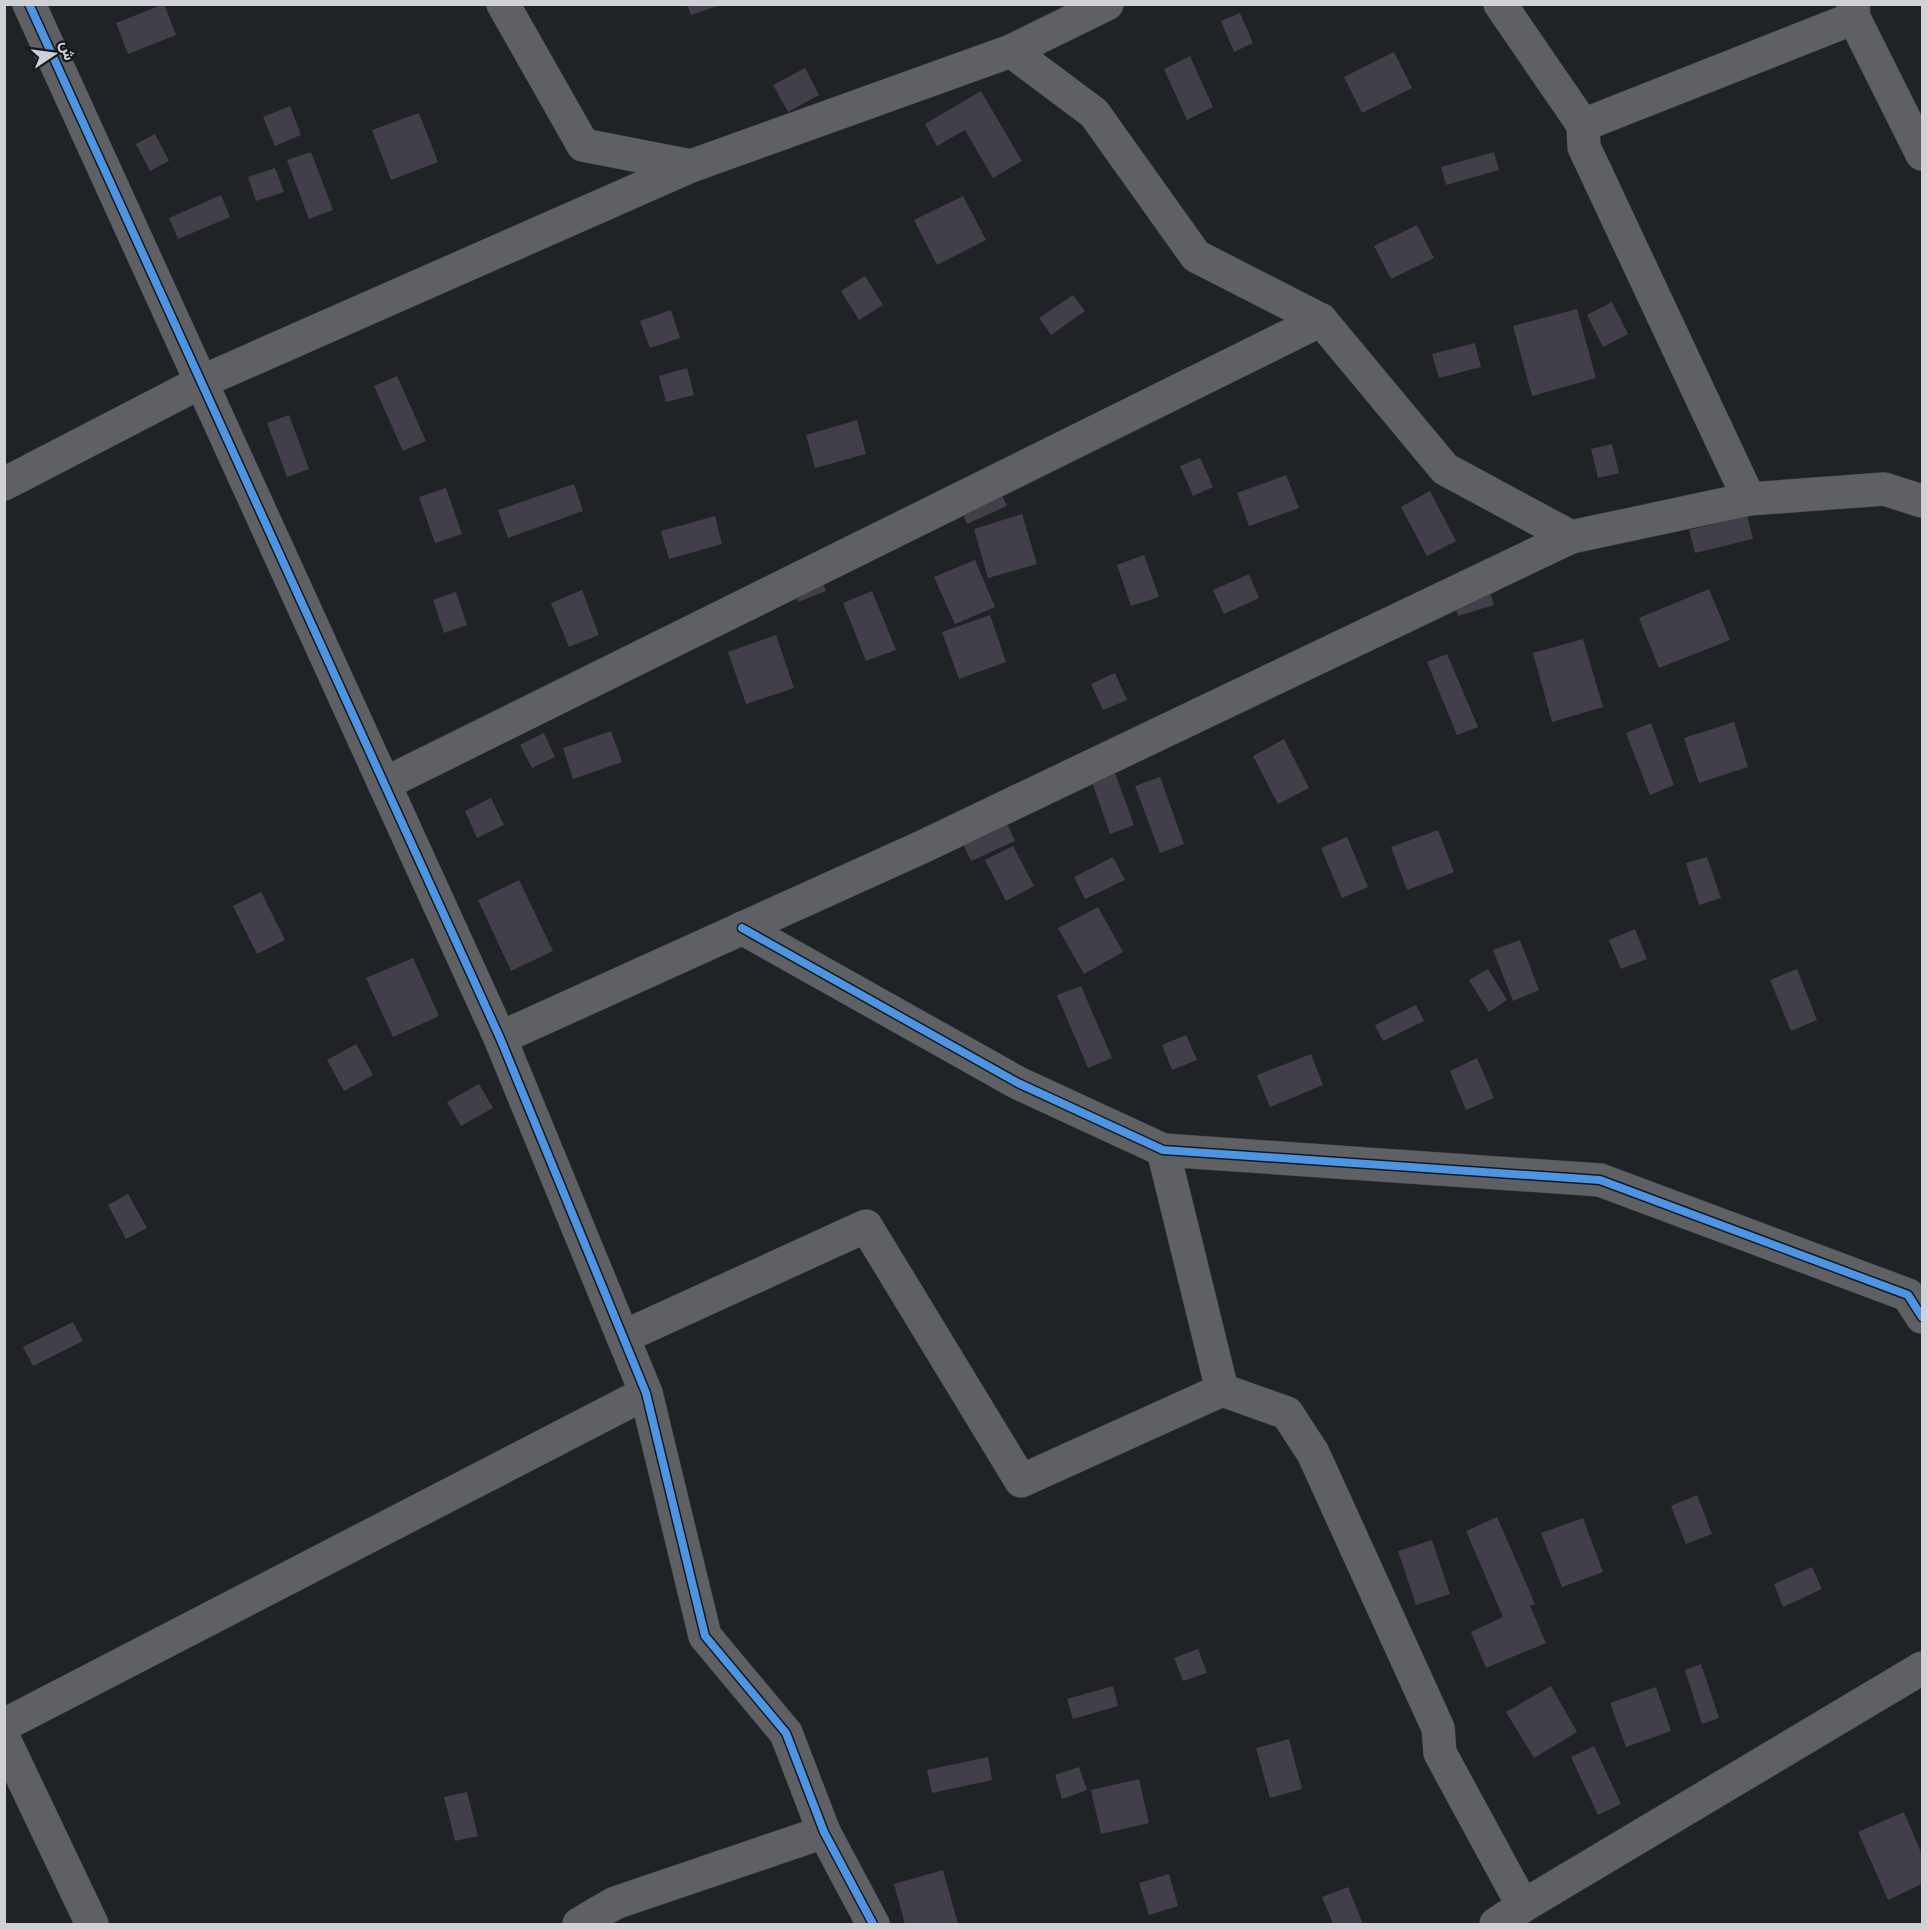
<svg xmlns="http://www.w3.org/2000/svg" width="1927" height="1929" viewBox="0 0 1927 1929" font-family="'Exo 2',Vazirmatn,sans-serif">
<rect width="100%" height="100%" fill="#202326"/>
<g fill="#423e4a">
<polygon points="164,4 176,35 128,54 116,23"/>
<polygon points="687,4 720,4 720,5 691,15"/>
<polygon points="1240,13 1253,43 1234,52 1221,21"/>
<polygon points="1394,52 1412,88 1362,113 1344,77"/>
<polygon points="1190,56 1213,107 1187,120 1164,69"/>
<polygon points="805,68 819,95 788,112 773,85"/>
<polygon points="981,91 1022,161 993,178 965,130 937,146 925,124"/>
<polygon points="290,106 301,135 275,146 263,117"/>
<polygon points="419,113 438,162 391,180 372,130"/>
<polygon points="155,134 169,161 150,171 136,144"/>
<polygon points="311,152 333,210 309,219 287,160"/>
<polygon points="1494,152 1499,170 1446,185 1441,167"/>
<polygon points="275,168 284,192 256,201 248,177"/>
<polygon points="221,195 230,217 178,239 169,218"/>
<polygon points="963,196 986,240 937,265 914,220"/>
<polygon points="1417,225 1434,258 1391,279 1374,246"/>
<polygon points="865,276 883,305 859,320 841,291"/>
<polygon points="1073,295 1085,311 1051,335 1039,318"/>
<polygon points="1612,302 1628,334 1603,347 1587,315"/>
<polygon points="1577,309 1596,378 1532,396 1513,326"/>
<polygon points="671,310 680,338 650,348 640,321"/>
<polygon points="1475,343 1481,367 1439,378 1432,354"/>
<polygon points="687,368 694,395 666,402 659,376"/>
<polygon points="397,376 426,441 403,451 374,386"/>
<polygon points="289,415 309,469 287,477 267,423"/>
<polygon points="857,420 866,454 815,468 806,435"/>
<polygon points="1612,444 1619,473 1598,478 1591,449"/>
<polygon points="1200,458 1213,487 1193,496 1180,466"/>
<polygon points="1286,475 1299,508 1249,526 1237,493"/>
<polygon points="574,484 583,511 508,538 498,510"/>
<polygon points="998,486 1007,506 967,524 958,503"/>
<polygon points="446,488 462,534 435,543 419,497"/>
<polygon points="1430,491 1456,541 1427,556 1401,507"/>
<polygon points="1022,514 1037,564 988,578 974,529"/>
<polygon points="715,516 722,544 669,559 661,531"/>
<polygon points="1747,516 1753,539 1695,553 1689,530"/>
<polygon points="1144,555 1159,597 1131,606 1117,565"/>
<polygon points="975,560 995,607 955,624 934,577"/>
<polygon points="815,563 826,591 798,602 788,575"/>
<polygon points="1249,574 1259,598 1224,614 1213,590"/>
<polygon points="1486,579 1494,605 1458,616 1450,589"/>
<polygon points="1709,589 1730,640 1659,668 1639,618"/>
<polygon points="582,590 599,635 569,647 551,603"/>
<polygon points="872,591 896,650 866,661 843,603"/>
<polygon points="456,592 467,625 444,633 433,600"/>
<polygon points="990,615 1006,662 959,679 942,632"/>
<polygon points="776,635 794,688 746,704 728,652"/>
<polygon points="1583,639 1603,707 1552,722 1533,653"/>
<polygon points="1447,654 1478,727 1457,735 1427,662"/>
<polygon points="1115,673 1127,700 1103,710 1091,684"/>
<polygon points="1734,722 1748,767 1699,783 1684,738"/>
<polygon points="1651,723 1674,785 1650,795 1626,733"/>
<polygon points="611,731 622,762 573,779 563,748"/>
<polygon points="544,733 555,757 532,768 520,745"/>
<polygon points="1284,739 1309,788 1278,804 1253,756"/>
<polygon points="1115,773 1134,825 1110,834 1092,782"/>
<polygon points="1160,777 1184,844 1160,853 1135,786"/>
<polygon points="491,798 504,825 477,838 465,811"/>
<polygon points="995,798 1015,841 971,861 951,818"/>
<polygon points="1438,830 1454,872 1407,890 1391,847"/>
<polygon points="1347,837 1368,887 1342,898 1321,848"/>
<polygon points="1013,846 1034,886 1006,901 985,860"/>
<polygon points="1113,857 1125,880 1085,899 1074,877"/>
<polygon points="1707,857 1721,898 1699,905 1686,863"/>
<polygon points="519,880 553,951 511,971 478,900"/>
<polygon points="261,892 285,940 257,954 233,906"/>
<polygon points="1098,907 1123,952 1084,974 1058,928"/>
<polygon points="1635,929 1647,959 1621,969 1609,940"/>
<polygon points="1520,940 1539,990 1513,1001 1493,950"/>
<polygon points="413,958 439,1016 393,1037 366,978"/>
<polygon points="1488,969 1507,1000 1489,1012 1469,980"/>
<polygon points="1797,969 1817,1020 1791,1031 1770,980"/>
<polygon points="1081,986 1112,1058 1088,1068 1057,995"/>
<polygon points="1416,1005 1424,1021 1383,1041 1375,1025"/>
<polygon points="1186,1035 1197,1060 1172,1070 1162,1045"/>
<polygon points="356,1044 373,1075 344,1091 327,1060"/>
<polygon points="1311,1054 1323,1085 1270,1107 1257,1075"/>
<polygon points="1477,1058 1494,1098 1466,1110 1450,1071"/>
<polygon points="479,1084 493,1108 461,1126 447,1102"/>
<polygon points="128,1194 147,1228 126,1239 108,1205"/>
<polygon points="73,1322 83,1341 33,1366 23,1347"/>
<polygon points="1697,1495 1712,1534 1686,1544 1671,1506"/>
<polygon points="1497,1517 1535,1604 1530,1606 1546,1643 1486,1668 1471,1632 1503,1617 1466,1531"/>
<polygon points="1583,1518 1603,1572 1562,1587 1541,1533"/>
<polygon points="1432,1540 1450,1594 1416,1605 1398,1551"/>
<polygon points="1812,1567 1822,1589 1783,1607 1774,1584"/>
<polygon points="1198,1649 1207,1673 1183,1681 1174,1658"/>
<polygon points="1701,1664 1719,1718 1702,1724 1685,1670"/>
<polygon points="1113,1686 1118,1706 1073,1719 1067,1699"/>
<polygon points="1551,1686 1577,1732 1534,1758 1506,1712"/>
<polygon points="1656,1687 1671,1731 1626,1747 1610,1703"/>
<polygon points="1289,1739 1302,1789 1270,1798 1256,1748"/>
<polygon points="1594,1746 1621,1804 1598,1815 1571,1757"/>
<polygon points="988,1757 992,1780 932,1793 927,1770"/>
<polygon points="1079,1767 1087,1790 1062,1799 1055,1775"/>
<polygon points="1139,1779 1149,1823 1101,1834 1091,1790"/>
<polygon points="467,1792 478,1836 455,1841 444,1797"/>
<polygon points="1904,1812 1922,1855 1922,1884 1888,1900 1858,1832"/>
<polygon points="943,1870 958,1924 905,1924 894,1884"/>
<polygon points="1169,1874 1178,1906 1149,1915 1139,1883"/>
<polygon points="1348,1887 1363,1924 1333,1924 1322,1897"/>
</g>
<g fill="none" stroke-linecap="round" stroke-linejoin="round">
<g stroke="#3d3f43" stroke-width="34">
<g id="minor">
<polyline points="29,4 500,1038 646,1393 705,1636 786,1733 824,1832 873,1924"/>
<polyline points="503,4 583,145 691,166"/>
<polyline points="1500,4 1583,125 1584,147 1749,499"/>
<polyline points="1853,4 1854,18 1922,154"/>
<polyline points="1011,51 1094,113 1196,256 1321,320 1445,469 1571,537 1749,499 1884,489 1922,501"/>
<polyline points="1583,125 1854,18"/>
<polyline points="4,484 201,382 691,166 1011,51 1107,4"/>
<polyline points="384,784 1321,320"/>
<polyline points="742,928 1018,1083 1163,1150 1600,1180 1908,1295 1922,1317"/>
<polyline points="500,1038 922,847 1571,537"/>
<polyline points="623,1337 866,1226 1021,1481 1222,1390 1163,1150"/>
<polyline points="1222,1390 1287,1413 1313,1453 1438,1728 1440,1753 1523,1906"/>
<polyline points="4,1725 646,1393"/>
<polyline points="4,1739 92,1924"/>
<polyline points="579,1924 615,1903 824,1832"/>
<polyline points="1496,1924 1523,1906 1922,1668"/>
</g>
</g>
<use href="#minor" stroke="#5e6063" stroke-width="33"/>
<g stroke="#15181e" stroke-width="11">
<g id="cycleway">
<polyline points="29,4 500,1038 646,1393 705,1636 786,1733 824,1832 873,1924"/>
<polyline points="742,928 1018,1083 1163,1150 1600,1180 1908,1295 1922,1317"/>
</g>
</g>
<use href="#cycleway" stroke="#4d94e3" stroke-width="8"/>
</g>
<rect width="1927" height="1929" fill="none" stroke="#cfd1d6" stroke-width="12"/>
<g transform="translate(54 54) rotate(77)" stroke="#15181e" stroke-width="4.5" paint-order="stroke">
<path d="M0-4.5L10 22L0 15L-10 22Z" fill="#cfd1d6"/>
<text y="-9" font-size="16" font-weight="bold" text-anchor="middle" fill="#cfd1d6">ش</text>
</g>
</svg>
